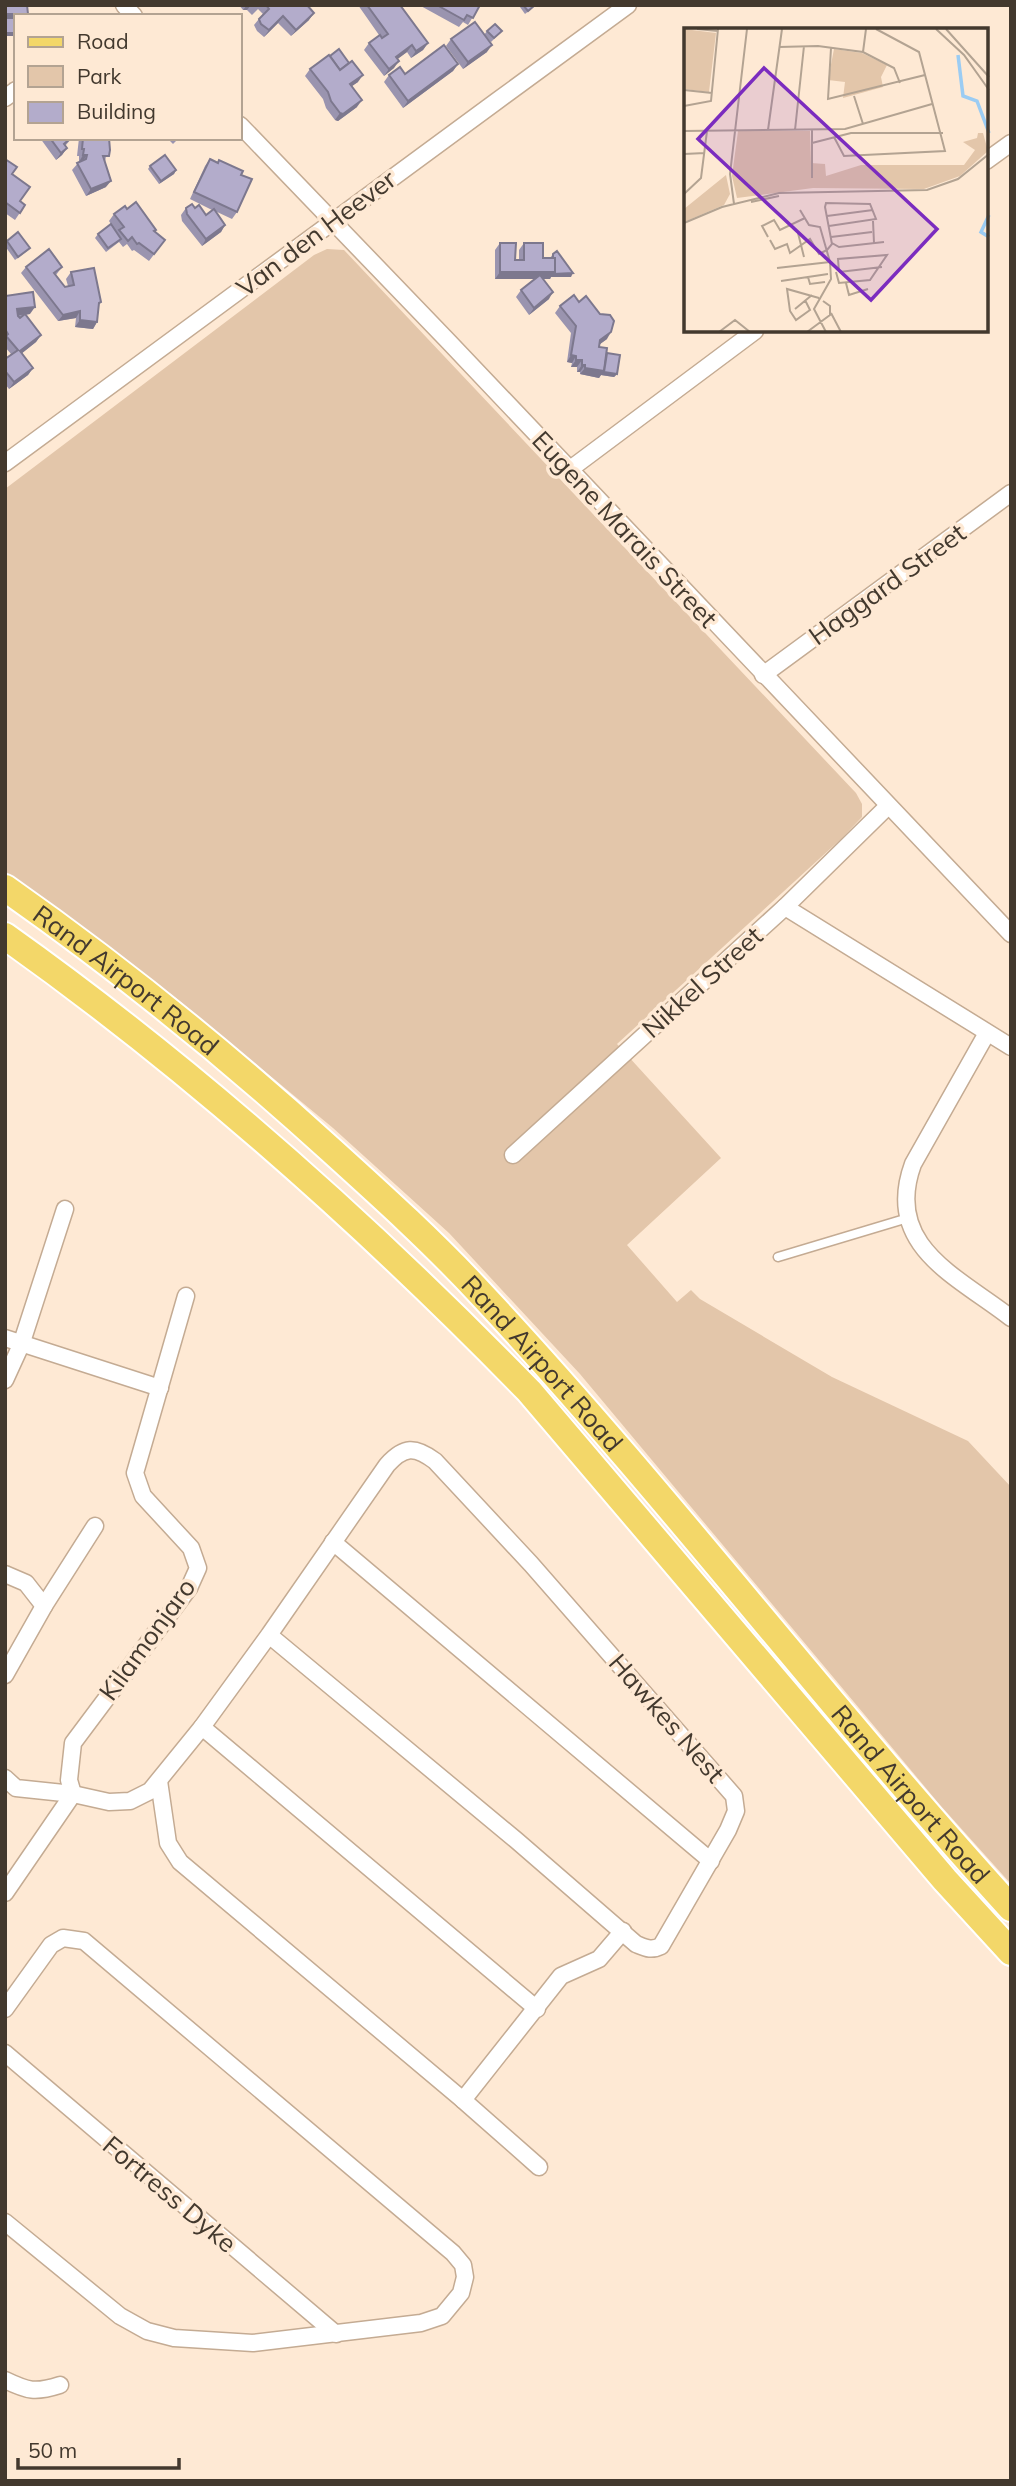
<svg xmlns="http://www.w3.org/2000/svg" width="1016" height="2486" viewBox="0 0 1016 2486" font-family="Mulish,sans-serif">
<rect width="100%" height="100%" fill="#fee9d4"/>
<polygon fill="#e3c6aa" points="327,249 344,250 856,793 862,804 862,817 842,838 617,1044 721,1158 627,1245 677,1302 691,1290 700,1299 832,1377 968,1441 1011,1487 1011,1884 940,1805 580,1374 449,1233 333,1128 176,998 5,871 5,489 314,255"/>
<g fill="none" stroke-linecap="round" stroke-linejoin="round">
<g stroke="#c4ab93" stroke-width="11">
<polyline id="lane" points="778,1257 908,1218"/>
</g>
<g stroke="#c4ab93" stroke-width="19">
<g id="street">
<polyline points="124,5 134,16"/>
<polyline points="5,98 16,90"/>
<polyline points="240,125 449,342 1011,934"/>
<polyline points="986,161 1011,143"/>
<path d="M5,463C213,310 420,157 628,5"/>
<polyline points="569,470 755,331"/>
<polyline points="763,675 1011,493"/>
<polyline points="785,907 1011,1047"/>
<path d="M987,1033L913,1164C883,1246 957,1276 1011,1318"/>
<polyline points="513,1155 785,907 888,806"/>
<polyline points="5,1338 160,1388"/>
<polyline points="5,1380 21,1345 65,1209"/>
<polyline points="333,1542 711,1861"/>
<polyline points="5,1574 26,1583 44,1606 5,1675"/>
<polyline points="44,1606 95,1526"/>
<polyline points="202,1727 537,2009"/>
<path d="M5,1778L16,1788L73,1794L109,1802L130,1801L150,1791L202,1727L269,1635L387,1465C404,1446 415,1446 435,1461L531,1564L734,1796L736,1811L728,1830L661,1946C651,1951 646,1948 636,1944L516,1840L269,1635"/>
<polyline points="159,1781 168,1843 180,1862 463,2100 539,2167"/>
<polyline points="73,1794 69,1780 73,1743 189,1588 198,1568 191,1548 143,1496 135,1473 186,1296"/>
<polyline points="5,1893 73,1794"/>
<polyline points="5,2009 51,1945 63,1938 84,1941 453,2253 463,2265 465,2277 461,2293 442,2316 421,2323 253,2343 174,2338 147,2331 120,2316 5,2222"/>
<polyline points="5,2053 336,2334"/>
<polyline points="463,2100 561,1976 599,1959 623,1931"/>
<path d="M5,2380C28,2391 35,2393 60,2385"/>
</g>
</g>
<g stroke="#fff" stroke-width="30">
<g id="primary">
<path id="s1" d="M5,888C119,968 228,1056 331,1150C383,1197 435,1244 482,1295C666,1492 829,1708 1011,1908"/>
<path d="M5,936C195,1071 367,1225 529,1391L945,1880L1011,1952"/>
</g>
</g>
<use href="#lane" stroke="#fff" stroke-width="8"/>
<use href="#street" stroke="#fff" stroke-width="16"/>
<use href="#primary" stroke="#f3d769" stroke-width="26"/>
</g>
<g fill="#9a94af">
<polygon points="239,5 307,5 309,20 291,36 278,23 264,37 257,31 254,25 263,14 258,9 252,15 247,10 243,10"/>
<polygon points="358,5 400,5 428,43 423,50 411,58 407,52 397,59 394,68 384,76 364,50 369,43 379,35"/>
<polygon points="419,5 480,5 468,25 463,22 459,27"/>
<polygon points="521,5 536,5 525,14 520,7"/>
<polygon points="487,31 502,31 491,42 485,35 487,52 463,69 446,46 451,39 484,35"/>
<polygon points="458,64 453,71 403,108 384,82 389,75 405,74"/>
<polygon points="310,69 358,82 351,86 357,107 338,121 335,120 326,108 323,99 305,76"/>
<polygon points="40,138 72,138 65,146 67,148 62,155 56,160"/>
<polygon points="79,138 109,138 105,162 106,187 86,196 72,170 79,162 79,156 77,156"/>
<polygon points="167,138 179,138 173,144"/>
<polygon points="5,159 12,174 20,201 25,205 15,220 5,213"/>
<polygon points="210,159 217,163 219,160 241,175 237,212 232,219 215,211 225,225 221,232 202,246 182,221 181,215 186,208 195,208 206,215 212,210 190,199 205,166"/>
<polygon points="150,166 176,170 174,174 159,184 148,169"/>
<polygon points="127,209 156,230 155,232 165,240 149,261 134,250 132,251 127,244 123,247 119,242 106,252 95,238 98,234 117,233 109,221 114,214"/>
<polygon points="7,241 30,248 27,251 15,260 5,246"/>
<polygon points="500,243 515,260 519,260 519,250 524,243 543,258 550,258 553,254 571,277 551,277 550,279 543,279 549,299 529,315 516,297 521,290 536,279 495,279 495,250"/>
<polygon points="26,267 62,267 56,275 65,287 68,286 66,279 71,272 98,306 97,322 93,329 75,327 76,318 58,321 21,273"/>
<polygon points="5,296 30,314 25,315 41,335 36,342 22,353 33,368 28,375 9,389 5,384 5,359 11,354 5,347"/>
<polygon points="579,302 600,314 607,339 600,344 599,347 607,353 617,374 614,377 601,375 599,378 580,374 580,372 577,372 577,367 571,367 572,363 567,362 571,333 555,313 560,306"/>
</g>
<g fill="#7d788e">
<polygon points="247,5 251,5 247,10 243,10"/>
<polygon points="314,13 309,20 291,36 296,30"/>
<polygon points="5,14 28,14 27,16 16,16 16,21 5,21"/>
<polygon points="283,16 278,23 264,37 269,30"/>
<rect x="5" y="33" width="11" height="3"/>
<polygon points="428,43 423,50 411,58 416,51"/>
<polygon points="412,45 407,52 391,64 396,57"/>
<polygon points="492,45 487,52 463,69 468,62"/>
<polygon points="399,61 394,68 384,76 389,69"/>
<polygon points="458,64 453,71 403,108 408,101"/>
<polygon points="363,75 358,82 345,91 350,84"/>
<polygon points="362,100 357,107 338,121 335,120 340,113"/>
<polygon points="67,148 62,155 56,160 61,153"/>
<polygon points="83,155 87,155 82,162 79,162"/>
<polygon points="176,170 174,174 159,184 161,181"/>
<polygon points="111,181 106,187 86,196 91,189"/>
<polygon points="225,225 221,232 202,246 206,239"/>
<polygon points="500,272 555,272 573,273 571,277 551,277 550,279 495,279"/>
<polygon points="553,292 549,299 529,315 534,308"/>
<polygon points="35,307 30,314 12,316 17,309"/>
<polygon points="80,311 76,318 58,321 63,315"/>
<polygon points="80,320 97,322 93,329 75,327"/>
<polygon points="611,332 607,339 596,347 600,340"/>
<polygon points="41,335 36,342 16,358 20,351"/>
<polygon points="571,355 576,356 572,363 567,362"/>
<polygon points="576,360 582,360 577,367 571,367"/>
<polygon points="582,365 585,365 580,372 577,372"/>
<polygon points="33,368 28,375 9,389 14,382"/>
<polygon points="585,368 617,374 614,377 601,375 599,378 580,374"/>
</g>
<g fill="#b3accb" stroke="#7d788e" stroke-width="2">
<polygon points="5,5 27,5 28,14 5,14"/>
<polygon points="266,5 307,5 314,13 296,30 283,16 269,30 261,24 259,19 269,9"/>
<polygon points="367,5 400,5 428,43 416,51 412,45 396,57 399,61 389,69 369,43 380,35 382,38 388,34"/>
<polygon points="437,5 480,5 473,18 467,15 464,20"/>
<polygon points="523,5 535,5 528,11"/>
<rect x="5" y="18" width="11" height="15"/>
<polygon points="475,22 492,45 468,62 451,39"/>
<polygon points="495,24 502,31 494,38 487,31"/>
<polygon points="444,45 458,64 408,101 389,75 400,67 405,74"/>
<polygon points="339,49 349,63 340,70 330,56"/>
<polygon points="329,55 340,70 352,61 363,75 350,84 362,100 343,114 340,113 331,101 328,92 310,69"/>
<polygon points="50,138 71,138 64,144 67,148 61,153"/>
<polygon points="83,138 109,138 110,150 109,156 103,156 111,181 91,189 77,163 86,159 87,155 83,155 84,149 82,149"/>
<polygon points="165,155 176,170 161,181 150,166"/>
<polygon points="5,159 17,167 12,174 30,187 20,201 25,205 20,213 5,202"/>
<polygon points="210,159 218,163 219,160 243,171 241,175 252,179 237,212 194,192"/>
<polygon points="136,202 156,230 154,231 165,240 154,254 139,243 137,244 132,237 128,241 119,230 124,227 114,214 125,206 127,209"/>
<polygon points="192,204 195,208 199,205 206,215 214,209 225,225 206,239 187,214 186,208"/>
<polygon points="111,224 121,239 108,248 98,234"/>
<polygon points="18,232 30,248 18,257 7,241"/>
<polygon points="500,243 516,243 515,260 524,260 524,243 543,243 543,258 555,258 555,272 500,272"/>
<polygon points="49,249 62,267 54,273 65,287 74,285 71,272 94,268 101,302 99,303 97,322 80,320 80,311 63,315 26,267"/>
<polygon points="557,251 573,273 553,274 555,272 555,258 553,258 553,254"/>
<polygon points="540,275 553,292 534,308 521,290"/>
<polygon points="33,292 35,307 17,309 18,316 20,318 25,314 41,335 20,351 33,368 14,382 5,371 5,359 18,350 6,336 8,334 5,329 5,296"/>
<polygon points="574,295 579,302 586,296 600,314 610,315 614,321 611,332 600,340 599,347 607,348 604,371 585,368 585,365 582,365 582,360 576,360 576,356 571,355 576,326 560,306"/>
<polygon points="607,353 620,355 617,374 604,372"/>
</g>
<g text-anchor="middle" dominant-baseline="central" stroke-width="7" stroke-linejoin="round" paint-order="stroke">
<g font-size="26" fill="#43392e" stroke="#fee9d4">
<text transform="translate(316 233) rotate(-37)">Van den Heever</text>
<text transform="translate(625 529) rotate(47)">Eugene Marais Street</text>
<text transform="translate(887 584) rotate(-36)">Haggard Street</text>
<text stroke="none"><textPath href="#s1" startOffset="152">Rand Airport Road</textPath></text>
<text transform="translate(702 982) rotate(-42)">Nikkel Street</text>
<text stroke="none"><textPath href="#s1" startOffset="719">Rand Airport Road</textPath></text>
<text transform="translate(147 1639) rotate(-54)">Kilamonjaro</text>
<text transform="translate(667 1718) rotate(49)">Hawkes Nest</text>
<text stroke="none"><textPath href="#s1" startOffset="1286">Rand Airport Road</textPath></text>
<text transform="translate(170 2194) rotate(40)">Fortress Dyke</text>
</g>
</g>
<g transform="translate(684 28)">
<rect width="304" height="304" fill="#fee9d4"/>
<path d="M0,1L32,5L25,64L0,61ZM150,21L178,25L203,37L197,49L199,59L159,70L161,54L144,52ZM126,103L127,135L141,136L142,148L177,137H280L291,122L279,114L293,110L294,105H299L304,123L276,148L240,161L129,160L53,170L48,148L54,103ZM42,147L46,166L40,177L0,194V181Z" fill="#e3c6aa"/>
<path fill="none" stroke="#9bccf3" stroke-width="3.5" d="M274,27L279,68L293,73L305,105M305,187L297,204L305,209"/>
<path fill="none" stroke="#b3a392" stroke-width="2" d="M13,1L34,3M252,1L280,27L305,62M262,1L305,49M95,19L134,18L179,24L210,40L216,55M147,20L144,71L241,47M179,24L182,1M0,62L28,65M170,68L179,96M0,78L27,73L34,1M84,102L98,1M111,102L120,18M0,103L161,101L248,76M150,109L160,128L261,123L235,24L192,1M128,115L167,105H259M0,126L21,125M128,150V101M0,166L17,150L23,103M67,174L95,168M50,176L46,146L63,1M116,182L125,197L136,199L146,234L147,251L130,281L142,304M143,188L189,182M189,193L190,215M0,195L38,179L95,165L243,162L274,151L305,126M114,205L120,229M84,209L78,198L90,192L96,202L121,190M147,209L188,204M86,212L91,221L103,216L106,225L126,211L135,226L143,222M148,215L155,219L200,214M143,222L148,216L141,179L142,175L186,176L192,191L145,198M93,240L146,234M152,244L155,255L186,252L203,227L154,231L155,244M155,244L198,239M124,249L126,256L141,254M97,253L144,246M162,255L165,267L184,261M121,272L126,282L112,292L106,283L103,261L135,270M111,281L128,267M147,285L157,304M35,304L51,292L66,304M123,304L146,287V278L139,273"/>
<path fill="#7b2cbf" fill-opacity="0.15" stroke="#7b2cbf" stroke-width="3.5" d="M80,40L253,201L187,272L14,111Z"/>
<rect width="304" height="304" fill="none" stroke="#43392e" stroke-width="3.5"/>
</g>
<rect width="1016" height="2486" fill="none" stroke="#43392e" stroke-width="14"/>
<rect x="14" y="14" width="228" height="126" fill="#fee9d4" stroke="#b3a392" stroke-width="2"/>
<rect x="28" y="37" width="35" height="10" fill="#f3d769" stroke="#b3a392" stroke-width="2"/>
<text x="77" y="49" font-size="21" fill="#43392e">Road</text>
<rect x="28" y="66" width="35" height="21" fill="#e3c6aa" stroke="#b3a392" stroke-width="2"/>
<text x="77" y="84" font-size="21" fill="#43392e">Park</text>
<rect x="28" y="102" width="35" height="21" fill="#b3accb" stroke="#b3a392" stroke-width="2"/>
<text x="77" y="119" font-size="21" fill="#43392e">Building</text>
<path d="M18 2458v10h161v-10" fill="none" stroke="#43392e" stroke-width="3.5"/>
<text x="28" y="2458" font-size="21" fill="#43392e" stroke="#fee9d4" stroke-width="5" paint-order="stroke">50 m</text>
</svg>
